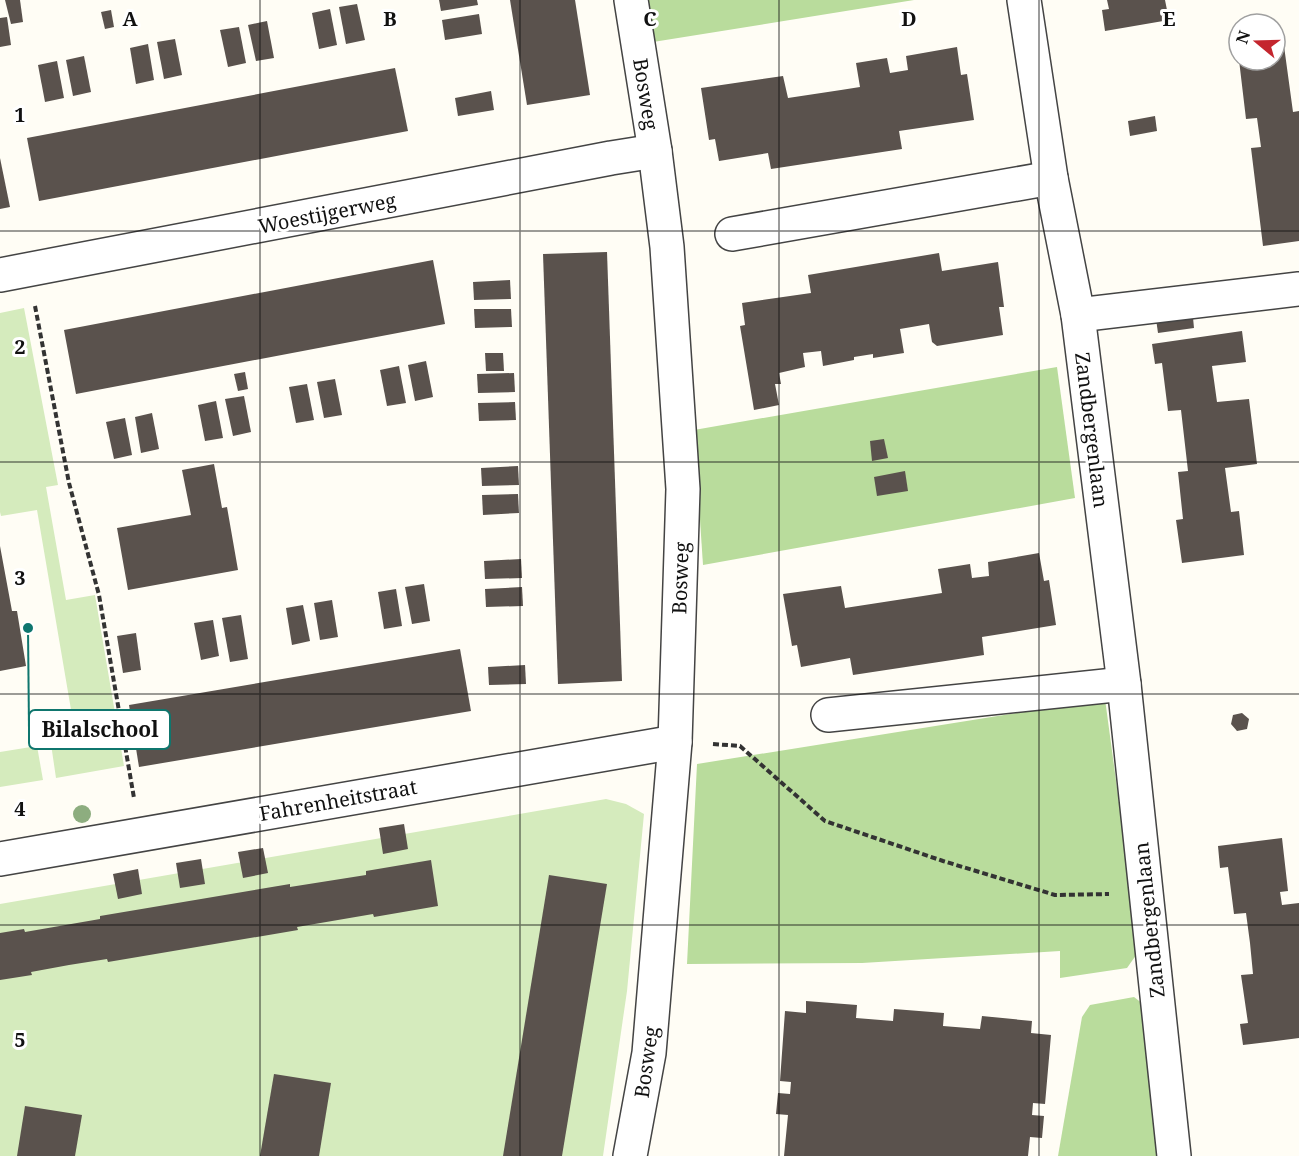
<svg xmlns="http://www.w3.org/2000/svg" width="1299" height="1156" viewBox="0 0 1299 1156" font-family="'Noto Serif',serif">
<rect width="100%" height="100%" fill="#fffdf5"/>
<g fill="#d5ebbd">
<polygon points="24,308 58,485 46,487 66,600 95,595 124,766 56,778 51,744 76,739 37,510 1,516 0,512 0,313"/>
<polygon points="37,746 43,780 0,787 0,752"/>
<polygon points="606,799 626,804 644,814 627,991 603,1156 0,1156 0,904"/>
</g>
<g fill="#b9dc9c">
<polygon points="645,0 914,0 653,42"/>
<polygon points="1057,367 1075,498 703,565 694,430"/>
<polygon points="1105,699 1139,951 1127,968 1060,978 1060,951 862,963 687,964 697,764"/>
<polygon points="1134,997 1147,1007 1167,1156 1058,1156 1082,1017 1090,1005"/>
</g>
<g fill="#5a524d">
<polygon points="5,0 20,0 23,22 11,24"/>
<polygon points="439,0 477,0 478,5 441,11"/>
<polygon points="510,0 575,0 590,95 527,105"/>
<polygon points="1107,0 1165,0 1169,20 1105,31 1102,10 1109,9"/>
<polygon points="357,4 365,40 346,44 339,7"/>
<polygon points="330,9 337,45 319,49 312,13"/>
<polygon points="111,10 114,27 105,29 101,12"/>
<polygon points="479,14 482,34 445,40 442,20"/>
<polygon points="7,17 11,45 0,47 0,18"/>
<polygon points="267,21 274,58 256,61 248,25"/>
<polygon points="239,27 246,63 228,67 220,30"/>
<polygon points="175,39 182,75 164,79 157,42"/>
<polygon points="148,44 154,80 136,84 130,48"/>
<polygon points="1284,46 1293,112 1299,111 1299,241 1263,246 1251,148 1261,147 1257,118 1246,119 1239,60 1275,60 1275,47"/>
<polygon points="957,47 961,75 967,74 974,120 899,131 902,149 771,169 768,153 719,161 715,139 709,140 701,88 783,76 788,98 841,90 860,87 856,63 887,58 890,73 908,70 906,56"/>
<polygon points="84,56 91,92 73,96 66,60"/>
<polygon points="57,61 64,98 45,102 38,65"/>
<polygon points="395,68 408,131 39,201 27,138"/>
<polygon points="491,91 494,110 458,116 455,98"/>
<polygon points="1155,116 1157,131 1130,136 1128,121"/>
<polygon points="0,158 10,207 0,209"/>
<polygon points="607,252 622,681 558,684 543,254"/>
<polygon points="939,253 942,271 998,262 1004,307 999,307 1003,335 937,346 932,342 929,324 900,329 904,353 873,358 873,354 854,357 854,360 823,366 821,351 803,353 805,367 779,373 781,384 775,384 779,405 754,410 740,326 745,325 742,303 811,293 808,275"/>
<polygon points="433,260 445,324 76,394 64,330"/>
<polygon points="510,280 511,299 474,300 473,282"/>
<polygon points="1192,307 1194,328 1158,333 1155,312"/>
<polygon points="474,309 511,309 512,327 475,328"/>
<polygon points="1242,331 1246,362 1212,366 1217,402 1249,399 1257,464 1225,468 1231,512 1239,511 1244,555 1182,563 1176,520 1183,519 1178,472 1188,471 1181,410 1168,411 1162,363 1155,364 1152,344"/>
<polygon points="485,353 503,353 504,371 486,371"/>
<polygon points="426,361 433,397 415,401 408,365"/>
<polygon points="399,366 406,403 387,406 380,370"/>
<polygon points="245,372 248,389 238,391 234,374"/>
<polygon points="514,373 515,392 478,393 477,374"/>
<polygon points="335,379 342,415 324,418 317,382"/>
<polygon points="307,384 314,420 296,423 289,387"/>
<polygon points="244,396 251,432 233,436 225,399"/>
<polygon points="216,401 223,438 205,441 198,405"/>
<polygon points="515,402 516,420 479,421 478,403"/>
<polygon points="152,413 159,449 141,453 135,417"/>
<polygon points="125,418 132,455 114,459 106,422"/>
<polygon points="884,439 888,458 872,461 870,441"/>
<polygon points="214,464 222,508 227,507 238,570 128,590 117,528 191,515 182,470"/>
<polygon points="518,466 519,485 482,486 481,468"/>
<polygon points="905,471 908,491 877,496 874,477"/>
<polygon points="518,494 519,513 483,515 482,495"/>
<polygon points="0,546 12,611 17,611 26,666 0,671"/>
<polygon points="1039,553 1044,581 1049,580 1056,625 982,637 984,655 952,660 853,675 850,658 801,667 797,645 792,646 783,594 841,586 845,608 923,596 942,593 938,569 970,564 972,578 989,576 988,562"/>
<polygon points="521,559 522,578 485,579 484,561"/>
<polygon points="424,584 430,621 412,624 405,587"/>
<polygon points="522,587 523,606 486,607 485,589"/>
<polygon points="396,589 402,626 384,629 378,592"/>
<polygon points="332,600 338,637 320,640 314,603"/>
<polygon points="303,605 310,641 292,645 286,608"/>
<polygon points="241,615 248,659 230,662 222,618"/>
<polygon points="213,620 219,656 201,660 194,623"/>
<polygon points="136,633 141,670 123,673 117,636"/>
<polygon points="460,649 471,711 139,767 129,705"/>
<polygon points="525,665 526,684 489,685 488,667"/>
<polygon points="1242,713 1249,719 1247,729 1237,731 1231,724 1233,715"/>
<polygon points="404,824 408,849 383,854 379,828"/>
<polygon points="1282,838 1288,891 1280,892 1282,905 1299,903 1299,1038 1243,1045 1240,1024 1248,1023 1241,975 1253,974 1250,943 1246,913 1234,914 1228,867 1220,868 1218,846"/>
<polygon points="263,848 268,873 243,878 238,852"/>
<polygon points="201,859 205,884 180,888 176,863"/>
<polygon points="431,860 438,906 374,917 373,914 297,927 298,930 108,962 107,959 69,965 31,972 32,975 0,980 0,933 24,929 25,932 100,919 100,916 290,884 290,887 366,875 366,871"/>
<polygon points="138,869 142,894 118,899 113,874"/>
<polygon points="549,875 607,884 562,1156 503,1156"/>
<polygon points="806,1001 857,1005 856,1018 893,1021 894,1009 944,1013 943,1026 980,1029 982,1016 1032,1021 1031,1033 1051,1035 1045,1104 1033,1103 1032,1115 1044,1116 1042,1138 1030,1137 1028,1156 784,1156 788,1115 776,1114 778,1093 790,1094 791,1082 780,1081 785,1011 806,1013"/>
<polygon points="274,1074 331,1083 319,1156 260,1156"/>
<polygon points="25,1106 82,1115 75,1156 17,1156"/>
</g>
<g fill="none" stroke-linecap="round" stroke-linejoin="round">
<g stroke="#444" stroke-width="36">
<g id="minor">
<polyline points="1024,0 1051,178 1078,315 1124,684 1174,1156"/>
<polyline points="732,234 1051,178"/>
<polyline points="0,275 611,158 655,151"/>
<polyline points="1078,315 1299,289"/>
<polyline points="828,715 1124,684"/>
<polyline points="0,859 675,742"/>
<polyline points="630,1156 649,1053 675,742 683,489 667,247 655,151 631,0"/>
</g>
</g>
<g stroke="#333" stroke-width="4" stroke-dasharray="6 3" stroke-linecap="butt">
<polyline points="35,306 69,483 99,595 134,798"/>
<polyline points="713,744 740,746 825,821 943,861 1055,895 1109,894"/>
</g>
<use href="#minor" stroke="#fff" stroke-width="33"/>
</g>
<circle fill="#8dad7f" cx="82" cy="814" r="9"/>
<path fill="none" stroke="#111" stroke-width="1.5" stroke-opacity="0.55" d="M260,0V1156M520,0V1156M779,0V1156M1039,0V1156M0,231H1299M0,462H1299M0,694H1299M0,925H1299"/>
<g text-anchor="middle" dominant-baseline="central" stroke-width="6" stroke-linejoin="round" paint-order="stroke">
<g font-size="20" fill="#111" stroke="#fff">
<text transform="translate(646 94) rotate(81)">Bosweg</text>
<text transform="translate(327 213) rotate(-11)">Woestijgerweg</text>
<text transform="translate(1092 430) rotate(83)">Zandbergenlaan</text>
<text transform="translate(680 578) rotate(-88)">Bosweg</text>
<text transform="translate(338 800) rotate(-10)">Fahrenheitstraat</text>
<text transform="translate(1149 920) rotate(-96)">Zandbergenlaan</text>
<text transform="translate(646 1062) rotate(-82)">Bosweg</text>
</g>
</g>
<g font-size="20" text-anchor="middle" font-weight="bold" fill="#111" stroke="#fff" stroke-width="6" stroke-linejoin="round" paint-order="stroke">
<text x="130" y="26">A</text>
<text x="390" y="26">B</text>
<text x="650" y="26">C</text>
<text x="909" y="26">D</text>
<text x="1169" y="26">E</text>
<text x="20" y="122">1</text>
<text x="20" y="354">2</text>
<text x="20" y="585">3</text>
<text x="20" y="816">4</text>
<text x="20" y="1047">5</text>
</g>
<path fill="none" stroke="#0f766e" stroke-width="2" d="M28 628L29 730"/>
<circle fill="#0f766e" stroke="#fff" stroke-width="2" cx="28" cy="628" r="6"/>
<rect fill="#fff" stroke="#0f766e" stroke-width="2" x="29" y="710" width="141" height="39" rx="6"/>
<g font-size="21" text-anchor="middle" font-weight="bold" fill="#111">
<text x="100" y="737">Bilalschool</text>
</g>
<g transform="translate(1257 42) rotate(289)"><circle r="28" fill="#ffffff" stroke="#a0a0a0" stroke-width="1.5"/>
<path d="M0-4.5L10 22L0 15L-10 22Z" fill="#c4262e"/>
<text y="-9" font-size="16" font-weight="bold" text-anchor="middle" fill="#111111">N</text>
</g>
</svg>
